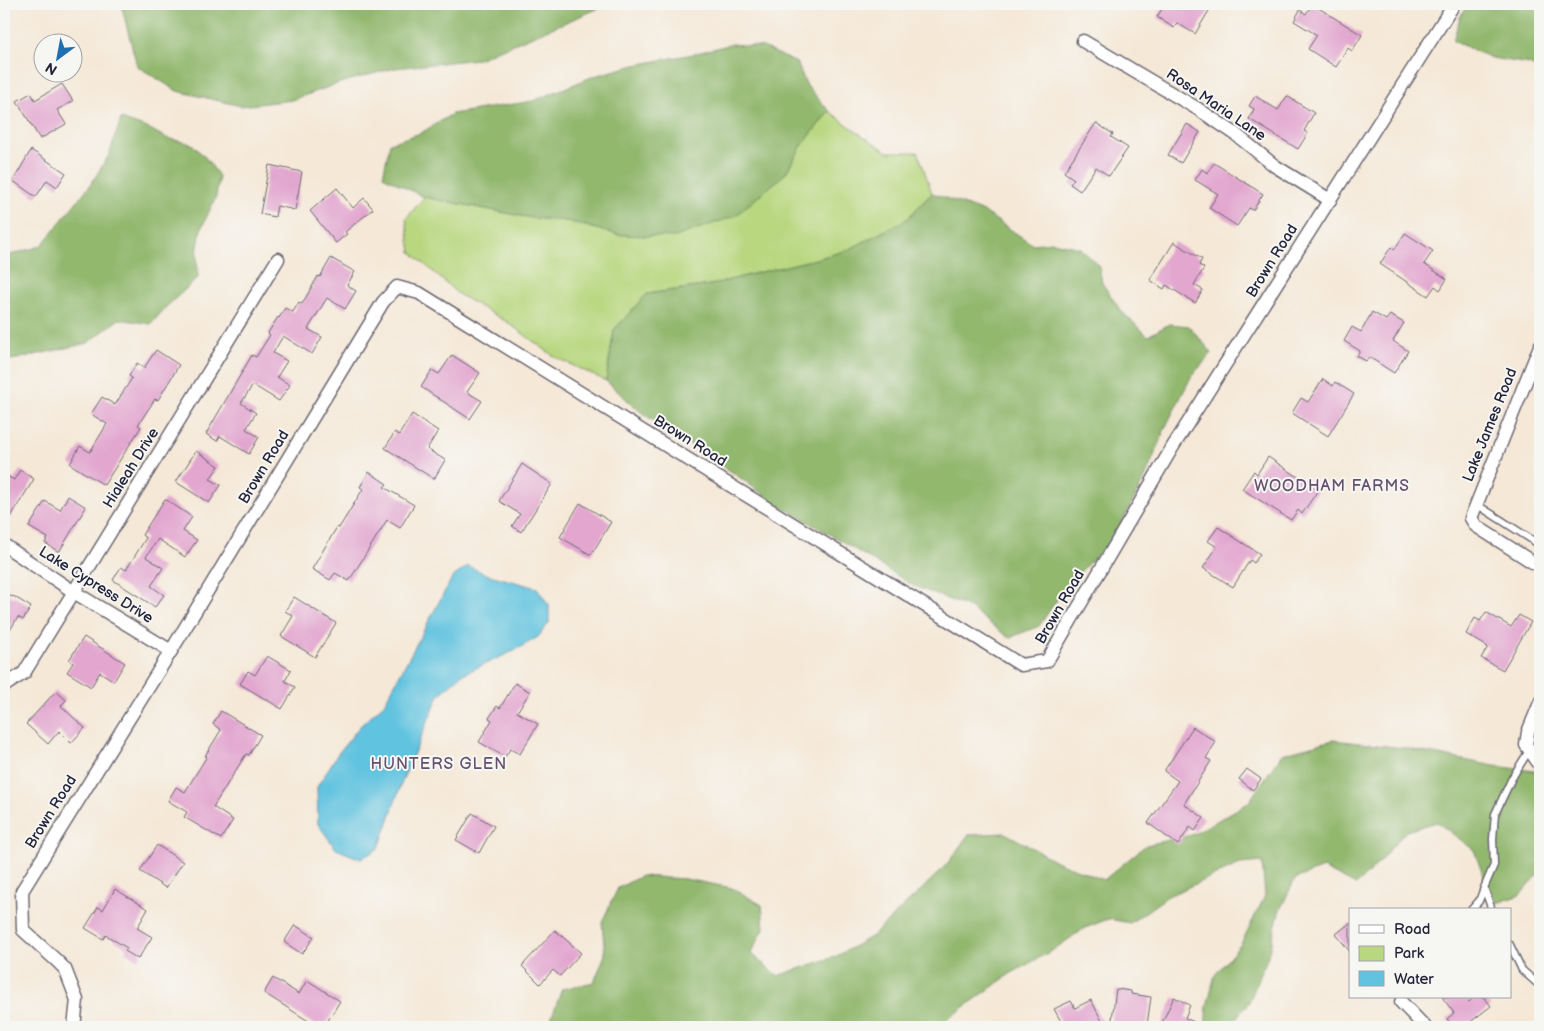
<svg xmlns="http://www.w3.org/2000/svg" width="1544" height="1031" viewBox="0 0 1544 1031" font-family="'Balsamiq Sans',sans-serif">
<rect width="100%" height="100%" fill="#f6f6f2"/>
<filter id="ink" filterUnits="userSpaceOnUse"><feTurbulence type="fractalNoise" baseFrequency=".02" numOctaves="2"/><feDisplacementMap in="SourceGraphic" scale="10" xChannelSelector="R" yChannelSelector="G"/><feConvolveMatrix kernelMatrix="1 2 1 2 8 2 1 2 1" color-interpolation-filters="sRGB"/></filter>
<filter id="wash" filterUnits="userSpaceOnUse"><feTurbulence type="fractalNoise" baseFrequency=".0096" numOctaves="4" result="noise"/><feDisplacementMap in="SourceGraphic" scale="20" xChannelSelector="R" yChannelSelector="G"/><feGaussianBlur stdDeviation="1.12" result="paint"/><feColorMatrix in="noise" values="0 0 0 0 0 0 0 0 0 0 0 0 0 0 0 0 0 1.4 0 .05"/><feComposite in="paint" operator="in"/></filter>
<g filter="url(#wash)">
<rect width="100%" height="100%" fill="#f5e8d7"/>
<polygon fill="#b8d77f" stroke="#6d7c5d" points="829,111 864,137 888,152 918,152 932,193 907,219 848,250 816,259 761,272 710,285 647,294 614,330 606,381 555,357 507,322 458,294 411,252 406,219 424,197 532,218 567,221 619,235 785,174 801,147"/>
<g fill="#92b86e" stroke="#5a6d54">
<polygon points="121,4 609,4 478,59 395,68 343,82 292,100 241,106 177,91 137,66"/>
<polygon points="1468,4 1540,4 1540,71 1530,64 1491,58 1453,41 1460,17"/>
<polygon points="732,44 763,47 797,63 807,86 829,111 801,147 785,174 735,216 675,237 619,235 567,221 532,218 424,197 383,176 390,143 421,133 452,114 533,101 594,76 635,65 693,54"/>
<polygon points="121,119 150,129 166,138 192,144 205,157 219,176 216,197 201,229 197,253 198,278 166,307 151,324 119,319 88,343 17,359 4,361 4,254 10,255 41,246 91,184 109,155"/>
<polygon points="932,193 984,212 1032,244 1053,242 1080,248 1099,266 1102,283 1121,311 1148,336 1169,324 1189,326 1212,353 1191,377 1166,426 1145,478 1113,539 1067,585 1039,626 1009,638 970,608 912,585 843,542 777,504 732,472 642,413 606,381 614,330 647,294 710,285 761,272 816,259 848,250 907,219"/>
<polygon points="1333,740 1404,748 1494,766 1535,771 1540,774 1540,875 1537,876 1520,895 1497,903 1486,883 1474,850 1437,822 1406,831 1371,871 1356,885 1323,868 1295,879 1279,912 1268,956 1249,1002 1229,1027 1205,1027 1207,1006 1215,975 1241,944 1265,896 1262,862 1240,864 1168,896 1130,923 1108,919 1085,928 1053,950 1010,974 937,1027 548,1027 562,989 594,982 605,955 602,922 618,888 641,876 685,879 732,888 762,905 764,929 751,953 777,976 837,956 872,936 915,896 948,863 968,835 1005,833 1058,862 1104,880 1146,845 1192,835 1248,803 1282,754"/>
</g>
<polygon fill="#61c3df" stroke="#42728d" points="468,566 486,574 537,588 549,605 549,623 538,637 516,650 461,675 439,695 403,779 379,848 361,859 336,849 318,824 317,787 337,755 360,726 384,704 452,578"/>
<g id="blocks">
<g fill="#e2a6cf">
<polygon points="1165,4 1213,4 1195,34 1177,23 1174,28 1157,17"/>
<polygon points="1312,4 1362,35 1352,51 1348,48 1336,67 1308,49 1317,35 1294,21 1300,10 1306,14"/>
<polygon points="62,84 73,101 57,110 66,124 40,139 17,101 31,93 35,100"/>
<polygon points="1255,96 1278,110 1287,96 1314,113 1304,131 1308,133 1298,149 1249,119 1254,109 1249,106"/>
<polygon points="1096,123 1113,134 1111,137 1128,148 1109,176 1096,167 1080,191 1070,184 1074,179 1064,172"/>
<polygon points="1187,124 1200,132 1181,163 1168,155"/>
<polygon points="31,150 66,173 57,187 47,180 36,197 13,181"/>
<polygon points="1214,163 1263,194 1253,210 1249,208 1237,226 1209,208 1218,194 1195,180 1202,169 1207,173"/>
<polygon points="269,165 302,172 295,210 277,206 275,217 260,214"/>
<polygon points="337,188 353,208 364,198 373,209 345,232 347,234 336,243 310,211"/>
<polygon points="1405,233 1433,251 1424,264 1447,279 1440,290 1435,286 1428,296 1380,264 1391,247 1394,250"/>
<polygon points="1174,242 1202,259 1199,265 1204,268 1194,285 1203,290 1195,303 1166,285 1164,289 1150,280"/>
<polygon points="331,258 355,272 347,285 356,291 345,309 327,298 308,329 322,337 312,354 283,336 273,353 287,361 277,377 290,385 279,401 253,385 241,403 256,413 246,429 259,437 249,454 220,436 217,441 206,434 252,355 256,357 270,335 268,333 278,317 279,318 285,308 293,312 299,302 302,304 318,276 320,277"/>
<polygon points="1372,312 1386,320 1390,315 1404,323 1393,341 1408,351 1394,373 1369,357 1366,361 1357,356 1360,351 1344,341 1352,327 1361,332"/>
<polygon points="156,350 179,365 158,400 155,399 138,425 141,427 104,485 70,464 80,446 90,452 107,424 91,414 102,397 115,405 132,378 129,376 137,363 144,368"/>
<polygon points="452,355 480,373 467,392 482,401 470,419 421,387 432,370 439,374"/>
<polygon points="1323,379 1333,386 1335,382 1354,394 1328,436 1292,413 1301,398 1308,402"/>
<polygon points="412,414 438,431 427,449 445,460 434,479 385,448 395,432 399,435"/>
<polygon points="196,451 219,466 210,479 221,485 209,503 176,482"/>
<polygon points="1268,457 1318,490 1302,514 1298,510 1291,520 1242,489 1254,471 1257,474"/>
<polygon points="522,464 552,484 521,532 512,526 520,514 499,501"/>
<polygon points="20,470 34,479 10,518 4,514 4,474 14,480"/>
<polygon points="369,472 387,484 384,487 414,505 400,528 387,520 349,581 335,573 330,580 312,569 337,527 339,528 363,489 360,487"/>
<polygon points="68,496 86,507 59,552 45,543 48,538 29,527 45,501 60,510"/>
<polygon points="165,499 192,517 183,531 197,540 185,557 158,539 146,557 163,568 151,586 164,595 155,607 113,580 121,567 126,570 146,538 142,535"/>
<polygon points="580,503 611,522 591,555 560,537"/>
<polygon points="1218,527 1260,554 1254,563 1250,560 1233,587 1203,568 1217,547 1208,541"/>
<polygon points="4,592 12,597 13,596 31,607 23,620 18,617 4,640"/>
<polygon points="294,597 336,623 315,657 281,636 293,616 285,611"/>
<polygon points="1486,612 1511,627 1519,615 1531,622 1503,670 1481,658 1488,647 1466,634 1475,618 1480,621"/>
<polygon points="84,637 125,663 114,681 100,672 91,687 67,672 73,663 69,660"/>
<polygon points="267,656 291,670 285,681 295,687 282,709 240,684 248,671 255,675"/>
<polygon points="515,683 530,692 517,712 538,724 520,754 510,749 505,757 479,742 492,720 489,718 497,706 500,708"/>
<polygon points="56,691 66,700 61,706 85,728 71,743 59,731 48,744 26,724"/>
<polygon points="221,711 261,735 249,755 246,754 213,807 233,820 221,839 184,817 187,812 168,801 176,787 185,792 207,756 205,756 221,730 213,724"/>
<polygon points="1193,727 1216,742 1206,758 1211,761 1184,804 1204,818 1195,831 1190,827 1178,845 1148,823 1178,781 1164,771"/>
<polygon points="1247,769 1261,779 1253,790 1239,779"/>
<polygon points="472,813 494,826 479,853 456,840"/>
<polygon points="157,845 183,862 166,888 140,871"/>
<polygon points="115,889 148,909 137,928 152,937 138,959 125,951 127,948 106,935 103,939 85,928 98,907 103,910"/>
<polygon points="1350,923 1350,952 1336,934"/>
<polygon points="295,925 314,937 302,954 284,942"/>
<polygon points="555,930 581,953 560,976 553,970 540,984 522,966"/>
<polygon points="273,978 299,994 307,980 340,1001 324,1027 318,1027 264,993"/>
<polygon points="1116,989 1131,991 1131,994 1151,997 1147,1025 1134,1024 1133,1027 1111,1027"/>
<polygon points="1174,997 1190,1005 1185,1018 1206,1027 1160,1027"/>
<polygon points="1442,997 1465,997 1469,1002 1474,997 1484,997 1491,1006 1464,1027 1454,1027 1447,1019 1454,1013"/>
<polygon points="1091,1000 1105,1027 1064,1027 1054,1009 1071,1001 1075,1008"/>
</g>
</g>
</g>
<g filter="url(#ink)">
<use href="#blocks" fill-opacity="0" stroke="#6c6772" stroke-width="1"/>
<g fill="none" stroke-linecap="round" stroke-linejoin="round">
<g stroke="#6c6772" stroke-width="9">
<g id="service">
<polyline points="1476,504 1540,545"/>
<polyline points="1471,910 1479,901 1484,888"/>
<polyline points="1492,910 1484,888 1494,865 1493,839 1495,814 1512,778 1530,749"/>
<polyline points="1510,945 1522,970 1540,986"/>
</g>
</g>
<g stroke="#6c6772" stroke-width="15">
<g id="minor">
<polyline points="1083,41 1198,109 1234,133 1275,166 1330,200"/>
<polyline points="1540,346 1471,518 1476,526 1540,567"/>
<polyline points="4,545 74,592 171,651"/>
<polyline points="4,686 24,673 278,259"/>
<polyline points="1540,703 1528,732 1526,745 1540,765"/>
<polyline points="1401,1002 1425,1027"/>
<polyline points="74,1027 77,1000 65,969 57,961 23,930 22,891 171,651 383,302 397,287 419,293 1021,665 1047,661 1172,448 1454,4"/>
</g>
</g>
<use href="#service" stroke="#fff" stroke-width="6"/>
<use href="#minor" stroke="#fff" stroke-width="12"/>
</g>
</g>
<g text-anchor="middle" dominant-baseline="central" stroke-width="4" stroke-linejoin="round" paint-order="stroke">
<g font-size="15" fill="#22223b" stroke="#f6f6f2">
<text transform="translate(1216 105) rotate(34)">Rosa Maria Lane</text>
<text transform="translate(1272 261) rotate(-58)">Brown Road</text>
<text transform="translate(1490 425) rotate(-68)">Lake James Road</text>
<text transform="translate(690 441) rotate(32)">Brown Road</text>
<text transform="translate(264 467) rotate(-59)">Brown Road</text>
<text transform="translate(131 468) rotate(-58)">Hialeah Drive</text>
<text transform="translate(96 585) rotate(32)">Lake Cypress Drive</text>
<text transform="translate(1060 607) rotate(-60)">Brown Road</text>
<text transform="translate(51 812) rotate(-58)">Brown Road</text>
</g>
<g font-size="16" letter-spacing="1" fill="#65506f" stroke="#f6f6f2">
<text x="1332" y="486">WOODHAM FARMS</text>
<text x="439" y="764">HUNTERS GLEN</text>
</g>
</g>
<rect width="1544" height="1031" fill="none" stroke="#f6f6f2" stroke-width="20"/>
<rect x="1349" y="908" width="162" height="90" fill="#f6f6f2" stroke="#a1a1a9"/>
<rect x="1359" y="925" width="25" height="8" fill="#ffffff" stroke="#a1a1a9"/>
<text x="1394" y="934" font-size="15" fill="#22223b">Road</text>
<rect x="1359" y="946" width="25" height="15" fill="#b8d77f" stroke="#a1a1a9"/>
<text x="1394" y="958" font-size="15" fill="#22223b">Park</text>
<rect x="1359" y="971" width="25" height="15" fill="#61c3df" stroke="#a1a1a9"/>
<text x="1394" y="984" font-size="15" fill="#22223b">Water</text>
<g transform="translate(58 58) rotate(212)"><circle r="24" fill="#f6f6f2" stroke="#a1a1a9"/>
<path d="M0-4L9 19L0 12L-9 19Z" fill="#1f6fb2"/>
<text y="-8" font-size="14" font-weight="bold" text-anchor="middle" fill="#22223b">N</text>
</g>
</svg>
